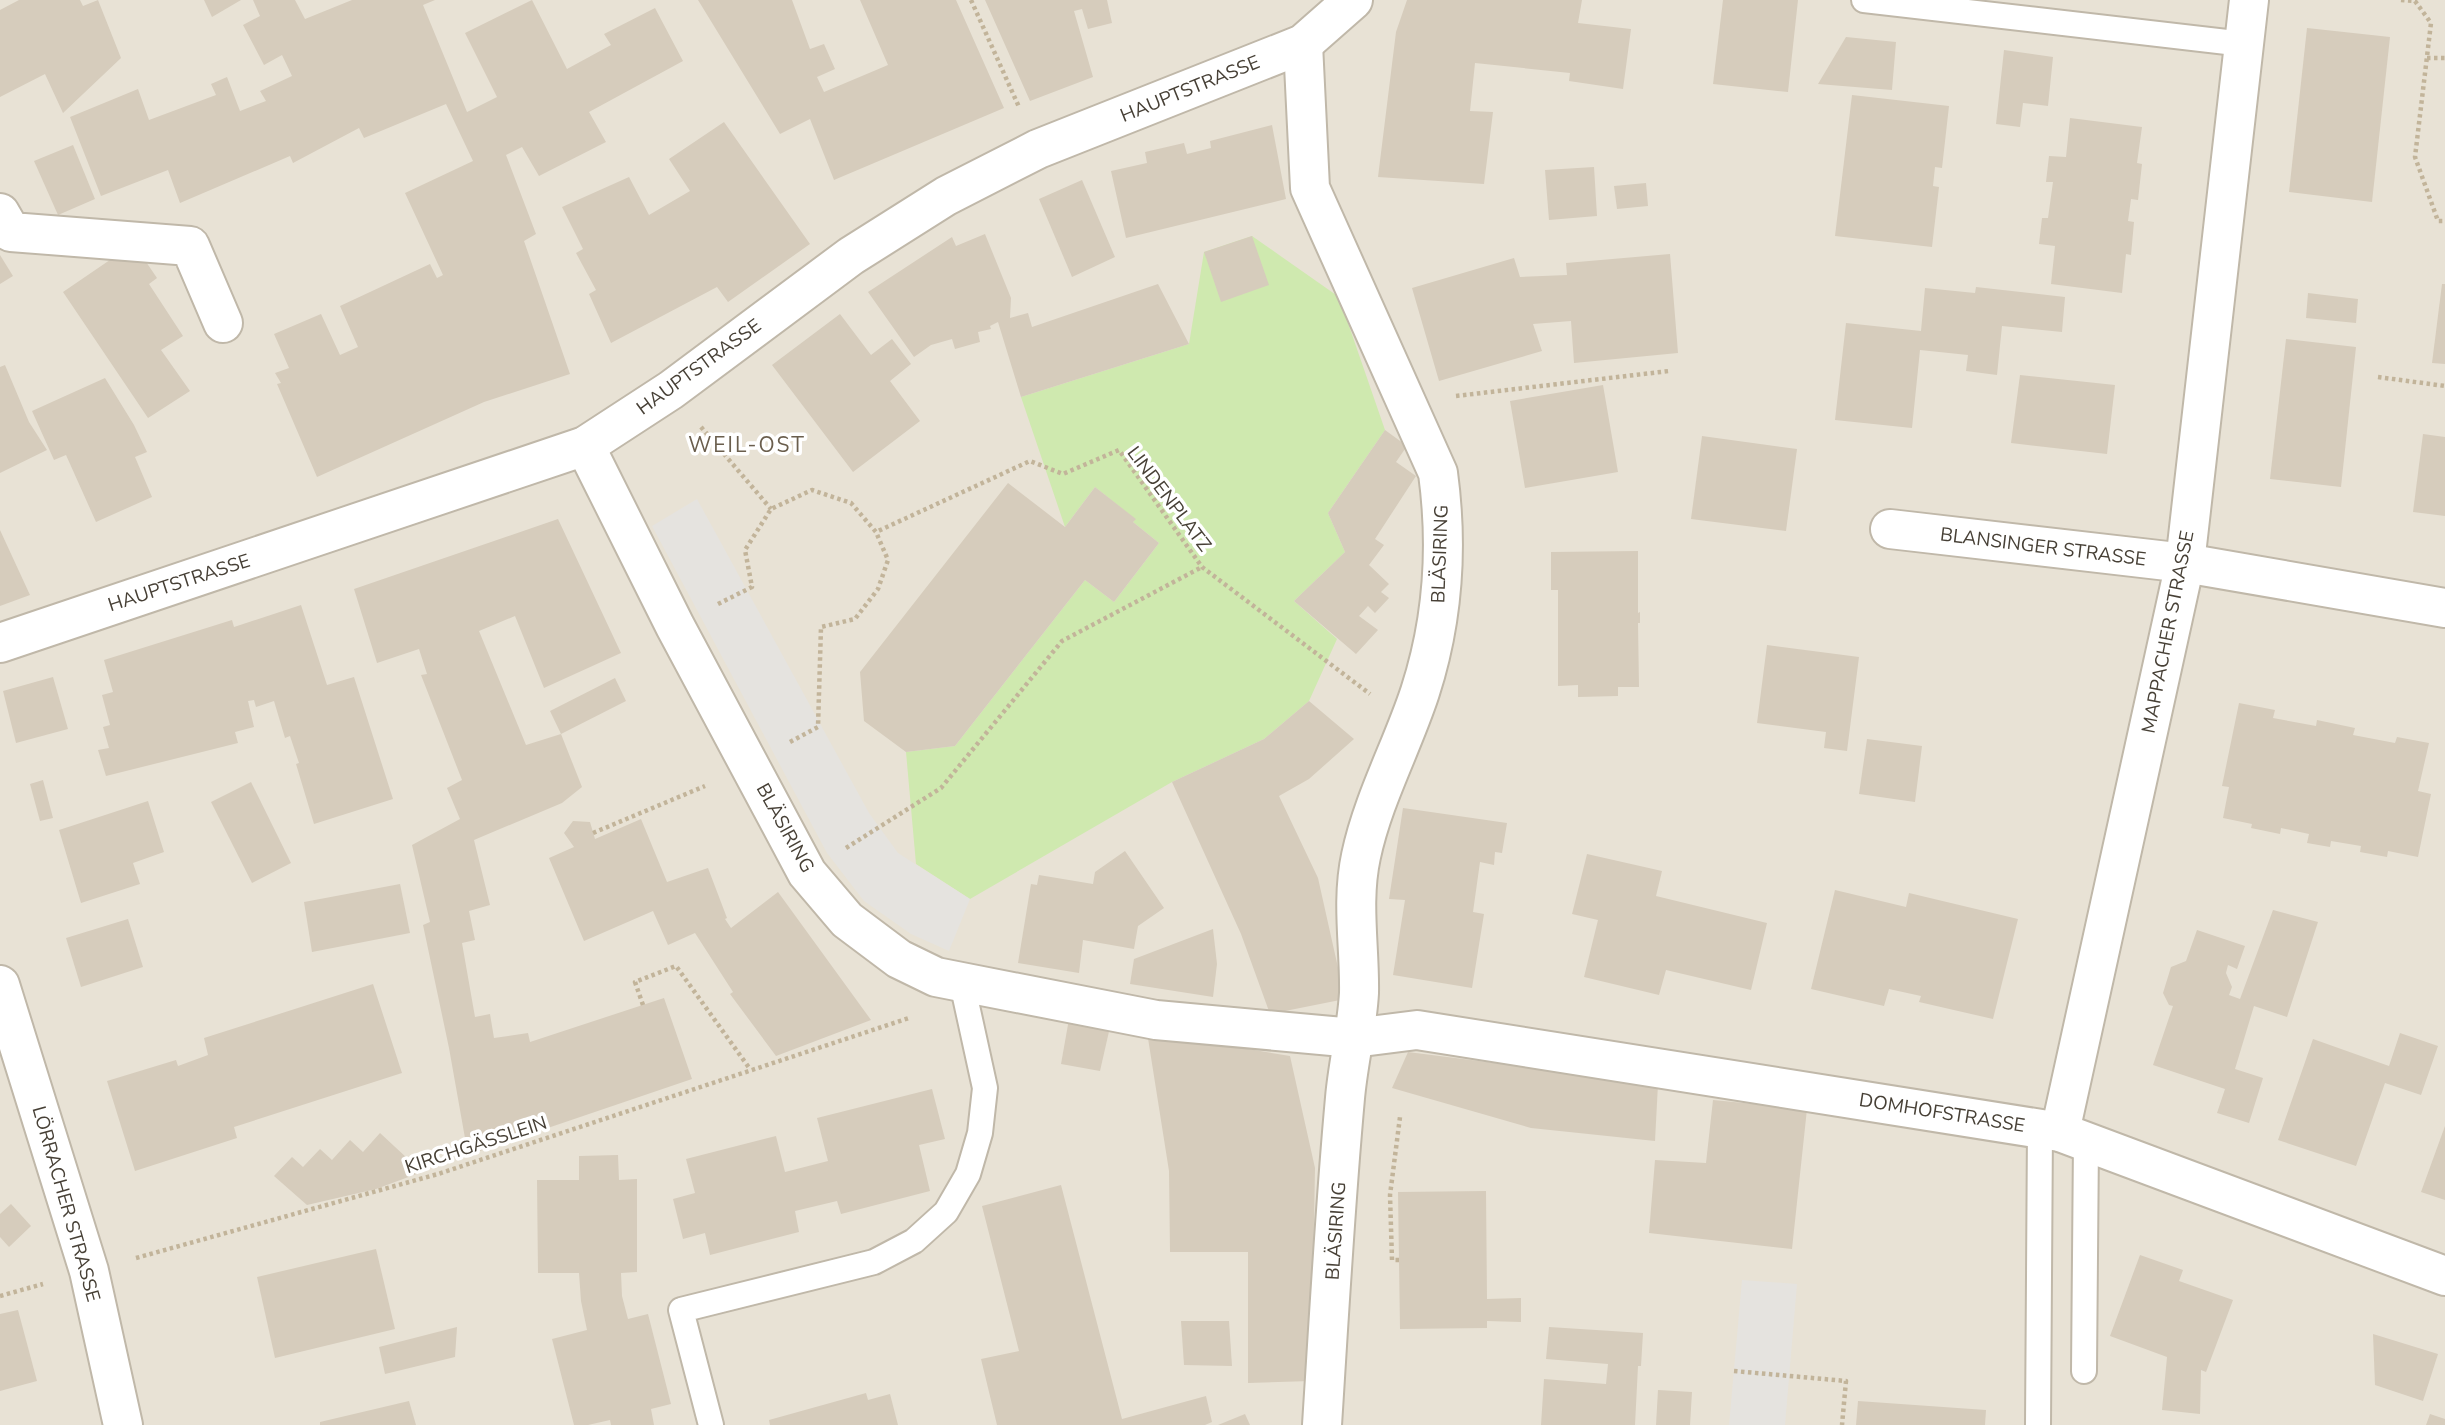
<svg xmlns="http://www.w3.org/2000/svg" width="2445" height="1425" viewBox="0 0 2445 1425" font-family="'Nunito Sans',sans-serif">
<rect width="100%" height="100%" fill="#f4f0e7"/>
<rect fill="#e8e2d5" x="0" y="0" width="2445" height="1425"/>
<polygon fill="#cfe9af" points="1252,236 1339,297 1385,430 1328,513 1345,552 1294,601 1337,639 1309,701 1264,739 1172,782 970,899 916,864 906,752 955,746 1085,580 1114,602 1159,543 1133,522 1135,519 1095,487 1065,527 1021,397 1189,344 1204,252"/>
<g fill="#e5e3df">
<polygon points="697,499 869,813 898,853 970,899 949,951 911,934 864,901 827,853 652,526"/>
<polygon points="1742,1280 1797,1284 1785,1425 1729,1425"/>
</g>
<g fill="#d6ccbc">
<polygon points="19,0 80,0 83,6 98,0 121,58 63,113 45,74 0,97 0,10"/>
<polygon points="204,0 241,0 212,17"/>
<polygon points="253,0 295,0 305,19 352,0 435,0 423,5 467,112 497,97 465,33 532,0 567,69 611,45 604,34 655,8 683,61 589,112 606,142 539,176 522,147 506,155 536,234 524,241 570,374 484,402 317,477 277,384 281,383 275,373 289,368 274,334 321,314 340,355 358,347 340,306 430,264 437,278 443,275 405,193 473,161 446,104 364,138 359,128 293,163 290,156 180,203 168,170 101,196 70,117 138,89 149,120 216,95 211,84 227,77 240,111 266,101 260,91 292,76 282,55 264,65 243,25 260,16"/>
<polygon points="698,0 792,0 810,49 824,44 835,69 817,77 824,92 888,65 860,0 956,0 1004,108 834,180 810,119 780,134"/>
<polygon points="985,0 1107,0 1112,23 1088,29 1082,9 1074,11 1093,77 1030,101"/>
<polygon points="1407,0 1582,0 1578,23 1631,29 1623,89 1569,81 1570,73 1475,63 1470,111 1493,112 1484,184 1378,177 1396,32"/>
<polygon points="1723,0 1798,0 1788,92 1713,84"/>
<polygon points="2307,28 2390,37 2372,202 2289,192"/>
<polygon points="1846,37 1896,42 1892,90 1818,84"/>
<polygon points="2004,50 2053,57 2048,106 2023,103 2020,127 1996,124"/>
<polygon points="1852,95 1949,106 1942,168 1935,167 1933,186 1939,187 1932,247 1835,236"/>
<polygon points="2070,118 2142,127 2137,163 2142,164 2138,200 2131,199 2128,221 2134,222 2131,255 2126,254 2122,293 2051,284 2055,246 2039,244 2042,218 2048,218 2053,182 2046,182 2049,156 2066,157"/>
<polygon points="724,122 810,244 728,302 717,287 611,343 589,294 596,290 576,253 583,249 562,207 629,177 649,215 690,191 669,159"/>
<polygon points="1272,125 1286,199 1126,238 1111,171 1147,163 1145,152 1184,143 1187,154 1211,148 1210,141"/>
<polygon points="73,145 95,199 58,215 34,161"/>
<polygon points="1594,167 1597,216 1549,220 1545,170"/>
<polygon points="1082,180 1115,257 1072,277 1039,199"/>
<polygon points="1646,183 1648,206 1617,209 1614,186"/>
<polygon points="985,234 1011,298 1010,318 1028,313 1032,327 1158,284 1189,344 1021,397 998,322 990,326 991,329 978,332 980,342 955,349 952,339 931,345 914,357 868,292 952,237 956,246"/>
<polygon points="1252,236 1269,285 1221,302 1204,252"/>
<polygon points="126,249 140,253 157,278 149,284 183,336 161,350 190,391 148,418 63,292"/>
<polygon points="1670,254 1678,353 1574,363 1571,321 1533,324 1542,351 1439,381 1412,288 1514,258 1520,277 1567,275 1566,263"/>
<polygon points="0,255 13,276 0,284"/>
<polygon points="2442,284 2445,284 2445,364 2432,363"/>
<polygon points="1976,287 2065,297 2062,332 2002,326 1997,375 1966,371 1968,355 1920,350 1912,428 1835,420 1846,323 1921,331 1925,288 1975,293"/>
<polygon points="2308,293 2358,299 2356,323 2306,318"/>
<polygon points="840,314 871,355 892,339 911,364 890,381 920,421 853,472 772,365"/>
<polygon points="2286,339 2356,347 2341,487 2270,479"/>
<polygon points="5,365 29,422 47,450 0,473 0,367"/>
<polygon points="2020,375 2115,385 2107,454 2011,443"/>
<polygon points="105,378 134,425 147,452 135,457 152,497 96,522 66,455 54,460 32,411"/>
<polygon points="1603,385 1618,472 1525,488 1510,401"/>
<polygon points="1385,430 1407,446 1396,462 1416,476 1375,539 1384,545 1369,565 1389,584 1381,592 1389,598 1375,613 1368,606 1359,616 1378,630 1356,654 1294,601 1345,552 1328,513"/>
<polygon points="2423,434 2445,437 2445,516 2413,512"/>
<polygon points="1702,436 1797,449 1786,531 1691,519"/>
<polygon points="1008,483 1065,527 1095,487 1136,519 1133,522 1159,543 1114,602 1085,580 955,746 906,752 864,721 860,672"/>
<polygon points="558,519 621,653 544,688 515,616 479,631 526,745 561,734 550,711 615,678 626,701 561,734 582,787 562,803 474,840 490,905 469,911 475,940 462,943 475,1017 490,1014 494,1038 528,1033 530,1042 664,998 692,1079 468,1155 449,1048 423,925 430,922 412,845 460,819 447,788 462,780 421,675 427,674 419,649 377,663 354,589"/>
<polygon points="0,530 30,595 0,606"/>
<polygon points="1638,551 1638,613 1640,612 1640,623 1638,623 1639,687 1618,687 1618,696 1578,697 1578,685 1558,686 1558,590 1551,590 1551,552"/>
<polygon points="301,605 327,685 354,677 393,799 314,824 296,764 299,763 290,736 285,738 274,701 256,707 254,700 248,701 254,727 235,732 238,743 106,776 98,750 109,748 103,727 110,725 102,695 113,692 104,660 232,620 234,627"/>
<polygon points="1767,645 1859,657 1847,751 1824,748 1826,732 1757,723"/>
<polygon points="53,677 68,729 16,743 3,691"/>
<polygon points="1309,701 1354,739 1309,779 1279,796 1318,878 1345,999 1270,1014 1241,934 1172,782 1264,739"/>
<polygon points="2239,703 2275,710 2273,718 2316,726 2317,720 2355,728 2353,735 2395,743 2397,737 2429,743 2418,791 2431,794 2418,857 2388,851 2387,857 2360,852 2361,846 2331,841 2330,847 2307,843 2309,834 2281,828 2280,834 2251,828 2252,824 2223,818 2229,787 2222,786"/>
<polygon points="1867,739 1922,746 1915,802 1859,794"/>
<polygon points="43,780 53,818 40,821 30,784"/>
<polygon points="251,782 291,863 252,883 211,802"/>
<polygon points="148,801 164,852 133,863 140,884 81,903 59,830"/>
<polygon points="1403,808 1507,823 1502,853 1495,852 1494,865 1480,862 1473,912 1484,914 1472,988 1393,975 1405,900 1389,899"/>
<polygon points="641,819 667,882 708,868 727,918 725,919 731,928 778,892 871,1020 776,1056 730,994 733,992 695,933 668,945 653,911 584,941 549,858 574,847 564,833 573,821 590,822 595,839"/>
<polygon points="1125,851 1164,908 1138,926 1134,949 1083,940 1079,973 1018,963 1031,884 1037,885 1039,875 1093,884 1095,872"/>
<polygon points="1587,854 1662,871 1656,896 1767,923 1751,990 1666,970 1659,995 1584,977 1598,920 1572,914"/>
<polygon points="400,884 410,933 312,952 304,902"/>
<polygon points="1835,890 1906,907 1909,893 2018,919 1993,1019 1919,1002 1921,996 1889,989 1884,1006 1811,989"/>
<polygon points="2273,910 2318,922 2287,1017 2254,1006 2235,1069 2263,1078 2249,1123 2217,1113 2225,1089 2153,1065 2173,1006 2169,1005 2163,993 2171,967 2186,961 2197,930 2245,946 2237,969 2228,965 2226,973 2232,987 2229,995 2240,999"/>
<polygon points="128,919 143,967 81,987 66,938"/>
<polygon points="1213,929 1217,964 1213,997 1130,984 1134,959"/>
<polygon points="373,984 402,1073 234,1127 237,1138 135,1171 107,1081 176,1060 178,1066 208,1055 204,1038"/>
<polygon points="1069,1019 1110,1027 1100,1071 1061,1064"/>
<polygon points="1147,1032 1290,1056 1315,1168 1311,1381 1248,1383 1248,1252 1170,1252 1169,1171"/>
<polygon points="2400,1033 2438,1046 2421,1095 2385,1083 2356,1166 2278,1140 2313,1039 2389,1066"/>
<polygon points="1408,1052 1658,1084 1655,1141 1531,1128 1392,1088"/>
<polygon points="932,1089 945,1139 919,1145 930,1191 841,1214 837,1201 795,1211 799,1232 710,1255 705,1233 683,1239 673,1199 695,1193 686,1159 776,1136 785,1172 828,1161 817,1118"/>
<polygon points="1713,1100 1807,1109 1792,1249 1649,1233 1655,1160 1706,1163"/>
<polygon points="2445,1126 2445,1200 2421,1192"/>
<polygon points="380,1133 422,1172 376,1189 307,1205 274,1176 292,1157 303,1167 320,1149 332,1160 350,1140 363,1152"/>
<polygon points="618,1155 619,1180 637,1179 637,1272 621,1273 622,1296 628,1319 648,1314 671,1404 651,1409 654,1425 611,1425 610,1420 588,1425 574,1425 552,1339 587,1330 581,1301 579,1273 538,1273 537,1180 579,1180 579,1156"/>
<polygon points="1061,1185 1122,1419 1206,1396 1212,1422 1205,1425 997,1425 981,1359 1019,1351 982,1206"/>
<polygon points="1486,1191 1487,1299 1521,1298 1521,1322 1487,1321 1487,1328 1400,1329 1398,1192"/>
<polygon points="11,1204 31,1226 9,1247 0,1237 0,1214"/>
<polygon points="376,1249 395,1329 275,1358 257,1277"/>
<polygon points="2140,1255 2183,1270 2179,1281 2233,1300 2206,1372 2201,1370 2200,1414 2162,1410 2167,1357 2110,1336"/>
<polygon points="18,1310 37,1381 0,1391 0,1314"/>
<polygon points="1181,1321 1229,1321 1232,1366 1184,1365"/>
<polygon points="457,1327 455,1357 385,1374 379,1347"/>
<polygon points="1549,1327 1643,1333 1641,1366 1638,1366 1635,1425 1541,1425 1544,1379 1606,1384 1608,1364 1546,1359"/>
<polygon points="2373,1334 2438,1354 2423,1401 2375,1385"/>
<polygon points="1658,1390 1692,1392 1690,1425 1656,1425"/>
<polygon points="866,1393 868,1400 890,1394 898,1425 770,1425 769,1420"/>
<polygon points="409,1401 416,1425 320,1425 320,1422"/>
<polygon points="1858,1401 1986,1410 1985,1425 1856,1425"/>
<polygon points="1245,1414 1250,1425 1218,1425"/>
<polygon points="2430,1414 2445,1419 2445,1425 2426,1425"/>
</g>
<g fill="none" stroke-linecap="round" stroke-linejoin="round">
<g stroke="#c0b8a9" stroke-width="28">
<g id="service">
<polyline points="1864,0 2244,44"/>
<polyline points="2084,1371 2086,1141"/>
<polyline points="711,1425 681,1310 874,1262 914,1241 946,1212 968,1174 980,1133 985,1088 962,983"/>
<polyline points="2038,1425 2040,1128"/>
</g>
</g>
<g stroke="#c0b8a9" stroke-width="42">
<g id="minor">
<path d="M1303,44L1310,188L1438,473C1448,547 1443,621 1420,692C1402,747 1373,799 1361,856C1351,902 1360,948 1359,993C1357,1029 1348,1063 1345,1098C1335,1207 1329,1316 1322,1425"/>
<polyline points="0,213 11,232 190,246 223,323"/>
<polyline points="585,446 675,626 807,873 847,920 899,959 936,977 1156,1020 1354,1038 1417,1030 2060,1132 2445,1276"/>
<polyline points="1890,529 2185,563 2445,608"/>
<polyline points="0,985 89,1271 123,1425"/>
<polyline points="2060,1132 2185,563 2249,0"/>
</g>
</g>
<g stroke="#c0b8a9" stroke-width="42">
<polyline id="tertiary" points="0,643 585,446 671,390 851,256 946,196 1038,149 1303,44 1353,0"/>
</g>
<g stroke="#c2b49a" stroke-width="4.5" stroke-dasharray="3.5 3.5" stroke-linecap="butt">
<polyline points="971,0 1019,107"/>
<polyline points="2401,0 2415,1 2431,23 2415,157 2438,221 2445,221"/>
<polyline points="2427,58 2445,58"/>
<polyline points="2378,377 2445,386"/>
<polyline points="1456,396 1669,371"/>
<polyline points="701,427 771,509"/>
<polyline points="718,604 752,587 745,550 771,509 812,490 851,503 876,532 1030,461 1063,474 1119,450 1202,567 1370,694"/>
<polyline points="790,742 818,727 821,627 855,619 878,589 888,560 876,532"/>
<polyline points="593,833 705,786"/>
<polyline points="846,848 941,788 1062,641 1202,567"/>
<polyline points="643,1005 635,982 676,966 750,1069"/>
<polyline points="136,1258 438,1174 909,1018"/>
<polyline points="1399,1260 1392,1260 1390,1195 1400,1117"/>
<polyline points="0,1296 43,1284"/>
<polyline points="1734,1371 1846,1381 1842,1425"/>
</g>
<use href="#service" stroke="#fff" stroke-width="24"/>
<use href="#minor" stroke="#fff" stroke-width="38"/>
<use href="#tertiary" stroke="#fff" stroke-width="38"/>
</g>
<g text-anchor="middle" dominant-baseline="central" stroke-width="7" stroke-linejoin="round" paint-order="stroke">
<g font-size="19" fill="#474036" stroke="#fff">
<text transform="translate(1190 89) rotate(-22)">HAUPTSTRASSE</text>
<text transform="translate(699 367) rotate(-36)">HAUPTSTRASSE</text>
<text transform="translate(1169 499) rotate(53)">LINDENPLATZ</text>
<text transform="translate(2043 547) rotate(7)">BLANSINGER STRASSE</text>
<text transform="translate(1440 554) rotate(-88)">BLÄSIRING</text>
<text transform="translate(179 583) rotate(-18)">HAUPTSTRASSE</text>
<text transform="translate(2168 632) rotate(-79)">MAPPACHER STRASSE</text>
<text transform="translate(785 828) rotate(61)">BLÄSIRING</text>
<text transform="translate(1942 1113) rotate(9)">DOMHOFSTRASSE</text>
<text transform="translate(476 1145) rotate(-18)">KIRCHGÄSSLEIN</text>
<text transform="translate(66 1204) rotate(74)">LÖRRACHER STRASSE</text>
<text transform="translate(1336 1231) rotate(-86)">BLÄSIRING</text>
</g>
<g font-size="21" letter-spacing="2" fill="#6a5e4d" stroke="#fff">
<text x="747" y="445">WEIL-OST</text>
</g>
</g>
</svg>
